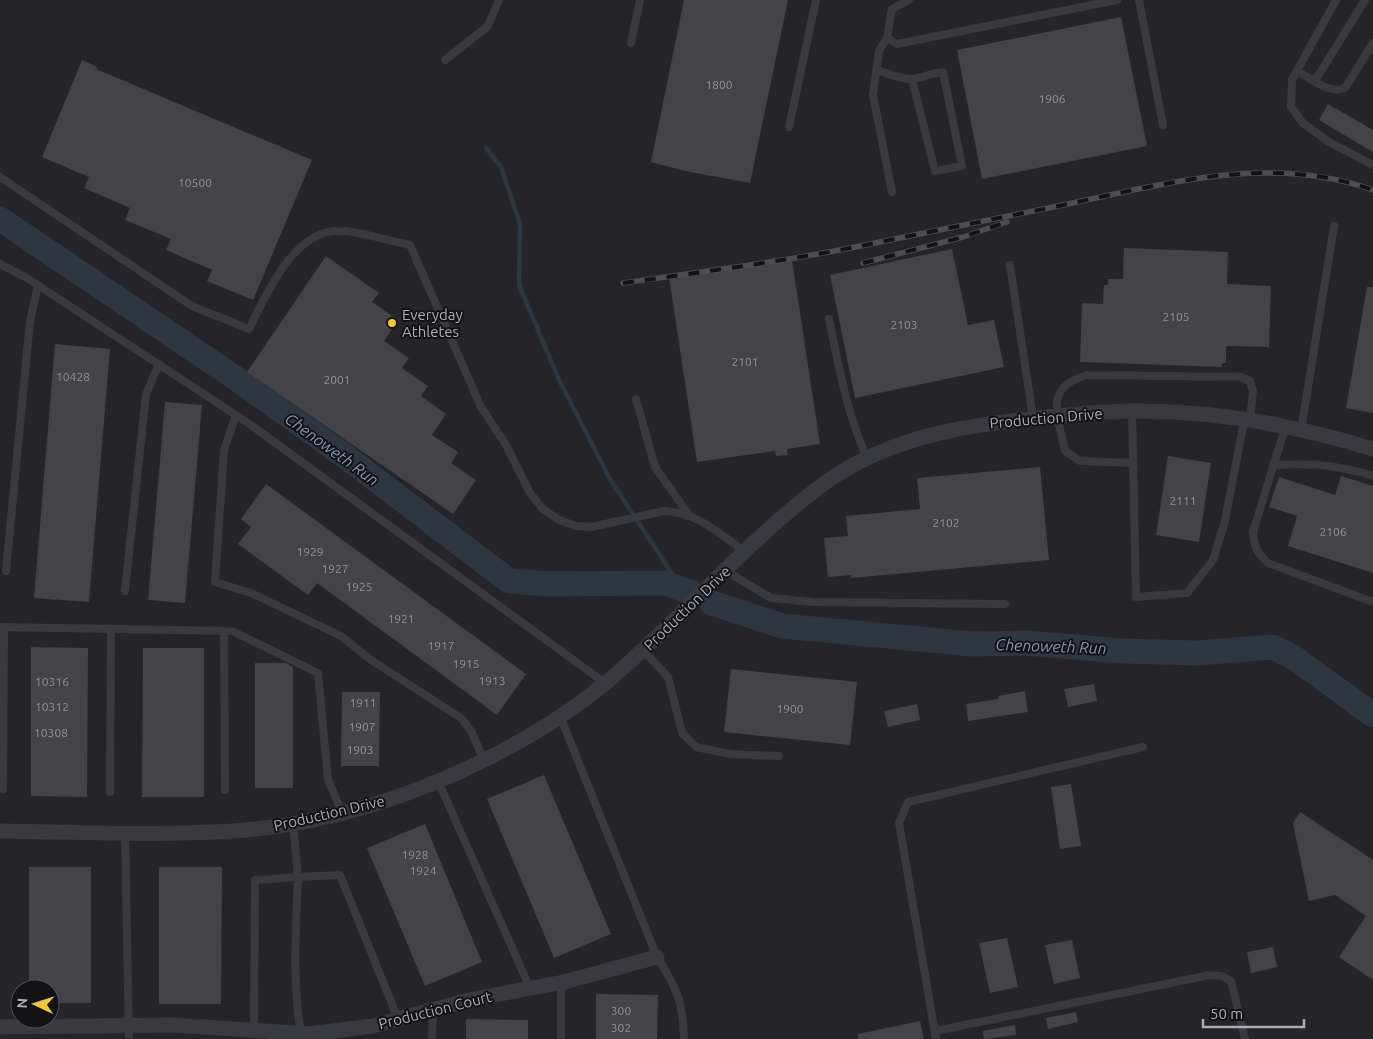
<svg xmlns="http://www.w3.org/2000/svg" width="1373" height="1039" viewBox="0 0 1373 1039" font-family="Ubuntu,sans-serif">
<rect width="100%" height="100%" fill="#19181b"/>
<path fill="#252428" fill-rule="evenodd" d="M0,0H1373V1039H0ZM20,989H50V1019H20Z"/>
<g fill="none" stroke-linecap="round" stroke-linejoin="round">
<polyline stroke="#2e363f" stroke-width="4.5" points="486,148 501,167 520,224 519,285 560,382 610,479 680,586"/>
<g stroke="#2e363f" stroke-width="25">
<polyline points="0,219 234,377 342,454 509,581 550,584 665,583 690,592"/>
<polyline points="712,603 782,626 972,644 1026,643 1122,651 1198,653 1273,647 1293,657 1373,715"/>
</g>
</g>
<g fill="#434348">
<polygon points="684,0 788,0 750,183 685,171 651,162"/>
<polygon points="1121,17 1147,146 982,179 957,50"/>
<polygon points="82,60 97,67 96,69 312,160 253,300 207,281 212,270 166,250 171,239 125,220 130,208 84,188 89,177 42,157"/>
<polygon points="1328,104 1373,130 1373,152 1319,120"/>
<polygon points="1124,248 1228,252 1227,284 1271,286 1269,347 1226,346 1226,363 1222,363 1222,367 1080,362 1082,303 1103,304 1104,285 1108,285 1108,279 1123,279"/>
<polygon points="952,249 968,325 994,320 1004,367 855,398 830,275"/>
<polygon points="326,256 379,293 372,302 398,320 384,341 409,358 402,368 428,386 421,396 446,414 432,435 458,452 451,463 476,480 453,514 247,372"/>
<polygon points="792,260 820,444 787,449 788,455 776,456 775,451 697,462 669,277"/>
<polygon points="1367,287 1373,287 1373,413 1346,408"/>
<polygon points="55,344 110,349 89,602 34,598"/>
<polygon points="165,402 202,405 185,603 148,600"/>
<polygon points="1168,456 1211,463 1199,542 1156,535"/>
<polygon points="1040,467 1049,560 851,578 851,575 828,577 824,538 848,536 846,516 920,509 917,478"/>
<polygon points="1341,476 1373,486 1373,573 1288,546 1297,516 1269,507 1279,477 1335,495"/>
<polygon points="266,484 526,674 497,715 317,583 308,595 238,544 251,527 241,519"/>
<polygon points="31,647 88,648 87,797 31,796"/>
<polygon points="143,648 204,648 204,797 142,797"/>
<polygon points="255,663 286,663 293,667 293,788 255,788"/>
<polygon points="731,669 857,682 850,745 724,732"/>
<polygon points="1094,684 1097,701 1068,707 1064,689"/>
<polygon points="1025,691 1028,712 968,721 966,704 999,699 998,696"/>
<polygon points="342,692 380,692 379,766 341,766"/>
<polygon points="917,704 920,720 888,727 884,711"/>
<polygon points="544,775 611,934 554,958 487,799"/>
<polygon points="1071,784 1081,846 1060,849 1051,787"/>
<polygon points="1300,812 1373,860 1373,980 1339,957 1366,916 1335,895 1309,901 1293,823"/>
<polygon points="425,824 482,962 425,986 367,848"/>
<polygon points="29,867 91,867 91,1003 50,1003 50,989 29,989"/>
<polygon points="159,867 222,867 221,1004 159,1004"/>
<polygon points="1007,938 1018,987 990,993 979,943"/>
<polygon points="1072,940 1080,978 1054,984 1045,945"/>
<polygon points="1273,947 1277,967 1251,973 1247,952"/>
<polygon points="596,994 658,995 657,1039 596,1039"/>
<polygon points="1076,1012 1078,1022 1048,1029 1046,1018"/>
<polygon points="466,1019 528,1020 528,1039 466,1039"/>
<polygon points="920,1021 924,1039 858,1039 858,1034"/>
<polygon points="1015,1025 1016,1035 984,1039 983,1031"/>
</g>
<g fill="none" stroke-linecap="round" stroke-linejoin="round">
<g stroke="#393a40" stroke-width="8">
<polyline points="1139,0 1163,125"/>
<polyline points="1336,0 1292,80 1291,107 1303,123 1329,142 1373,165"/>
<polyline points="887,38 897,44 1117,0"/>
<polyline points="631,43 640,0"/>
<polyline points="445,60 488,26 499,0"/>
<path d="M877,70C887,73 900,80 912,79C921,78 932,73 943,72L962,166L935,171L912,79"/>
<path d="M1297,71C1310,78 1330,95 1345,88L1373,43"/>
<polyline points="1315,81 1365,0"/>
<polyline points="789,127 816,0"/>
<path d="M0,177L192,306L249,329C266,295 293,231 338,231C355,230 391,241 410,245L481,407L506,445L530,493L543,509L559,520L576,526L591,527L664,511C697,512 720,534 745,552"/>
<polyline points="892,192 873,95 879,51 887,38 892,9 909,0"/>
<polyline points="0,264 27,278 251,425 605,683"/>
<polyline points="1010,265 1033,418"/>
<path d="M829,319C839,367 847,414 867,458"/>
<polyline points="636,399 655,467 689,515"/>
<polyline points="1132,411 1136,597 1187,593 1213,560 1225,521 1244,421"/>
<polyline points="236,415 224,450 215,582 251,593 341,636 371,660 461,718 471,731 484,760"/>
<path d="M1285,428L1253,532C1254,546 1257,553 1268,563L1373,602"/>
<polyline points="1301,431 1334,226"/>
<path d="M1133,463L1080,461L1065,451C1058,416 1043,387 1087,375L1241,377L1250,381L1253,391L1250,421"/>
<path d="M1273,465C1311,463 1338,465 1373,476"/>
<polyline points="6,571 30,321 38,285"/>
<polyline points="726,571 771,598 813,602 1005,604"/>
<polyline points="125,591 146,394 159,364"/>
<polyline points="0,627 232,631 318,673 328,780 342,812"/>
<polyline points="224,631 225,790"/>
<polyline points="643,650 668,677 682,733 696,747 730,754 779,756"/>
<path d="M560,716L657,957C677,988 683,1002 684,1039"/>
<polyline points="438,781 530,988"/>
<polyline points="3,789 4,627"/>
<polyline points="110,792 111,629"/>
<polyline points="125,832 129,1039"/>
<polyline points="561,983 561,1039"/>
<polyline points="254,1031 255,880 298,877 293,823"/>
<polyline points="935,1031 1210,975 1222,976 1231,981 1245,1039"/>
<path d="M301,1034C292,982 296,929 298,877L340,875L398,1019"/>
<polyline points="432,1039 433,1010"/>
<polyline points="936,1039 899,823 908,802 1143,747"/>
</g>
<g stroke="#393a40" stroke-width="15">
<path d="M0,831C78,832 156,836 234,831C326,825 419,795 500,752C544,729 587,701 624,667C690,609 748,541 818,488C879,441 955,426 1030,419C1063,415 1095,412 1128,411C1209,410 1295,425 1373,449"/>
<polyline points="0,1027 173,1025 309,1034 373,1026 473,999 564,982 657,957"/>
</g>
<g stroke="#4c4e55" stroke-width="5.5">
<g id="rail">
<polyline points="863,263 963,237 1007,222"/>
<path d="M623,283C709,271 795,260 880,242C943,229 1005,217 1068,204C1168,183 1272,154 1373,190"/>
</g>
</g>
<use href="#rail" stroke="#131316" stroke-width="4" stroke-dasharray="11" stroke-linecap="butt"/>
</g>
<circle fill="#f4c437" stroke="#131316" stroke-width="2" cx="392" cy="323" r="5"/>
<g text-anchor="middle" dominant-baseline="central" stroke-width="4" stroke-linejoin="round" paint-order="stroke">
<g font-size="12" fill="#91939e">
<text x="719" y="84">1800</text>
<text x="1052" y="98">1906</text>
<text x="195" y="182">10500</text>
<text x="1176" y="316">2105</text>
<text x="904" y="324">2103</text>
<text x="745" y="361">2101</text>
<text x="73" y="376">10428</text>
<text x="337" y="379">2001</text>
<text x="1183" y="500">2111</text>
<text x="946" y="522">2102</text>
<text x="1333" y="531">2106</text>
<text x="310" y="551">1929</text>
<text x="335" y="568">1927</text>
<text x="359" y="586">1925</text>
<text x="401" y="618">1921</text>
<text x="441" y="645">1917</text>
<text x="466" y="663">1915</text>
<text x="492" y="680">1913</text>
<text x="52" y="681">10316</text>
<text x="363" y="702">1911</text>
<text x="52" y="706">10312</text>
<text x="790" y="708">1900</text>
<text x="362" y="726">1907</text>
<text x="51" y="732">10308</text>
<text x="360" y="749">1903</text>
<text x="415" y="854">1928</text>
<text x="423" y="870">1924</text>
<text x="621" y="1010">300</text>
<text x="621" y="1027">302</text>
</g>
<g font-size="15" fill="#abaeba" stroke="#131316" text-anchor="start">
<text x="402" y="314">Everyday<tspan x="402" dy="17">Athletes</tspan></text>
</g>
<g font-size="15" fill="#abaeba" stroke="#131316">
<text transform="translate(1046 418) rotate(-5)">Production Drive</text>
<text transform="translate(687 608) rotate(-44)">Production Drive</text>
<text transform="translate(329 813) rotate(-13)">Production Drive</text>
<text transform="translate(435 1010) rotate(-14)">Production Court</text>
</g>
<g font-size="16" font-style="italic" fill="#8299b5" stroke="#131316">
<text transform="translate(332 449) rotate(36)">Chenoweth Run</text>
<text transform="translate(1051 646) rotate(2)">Chenoweth Run</text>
</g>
</g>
<g transform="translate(35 1004) rotate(274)"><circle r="24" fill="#131316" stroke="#505158"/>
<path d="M0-4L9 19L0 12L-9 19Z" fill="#f4c437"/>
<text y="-8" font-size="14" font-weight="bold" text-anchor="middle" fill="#abaeba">N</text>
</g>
<path d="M1203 1019v8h101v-8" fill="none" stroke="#abaeba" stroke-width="2.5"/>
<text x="1210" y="1019" font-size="15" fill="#abaeba" stroke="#131316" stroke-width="4" paint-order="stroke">50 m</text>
</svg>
